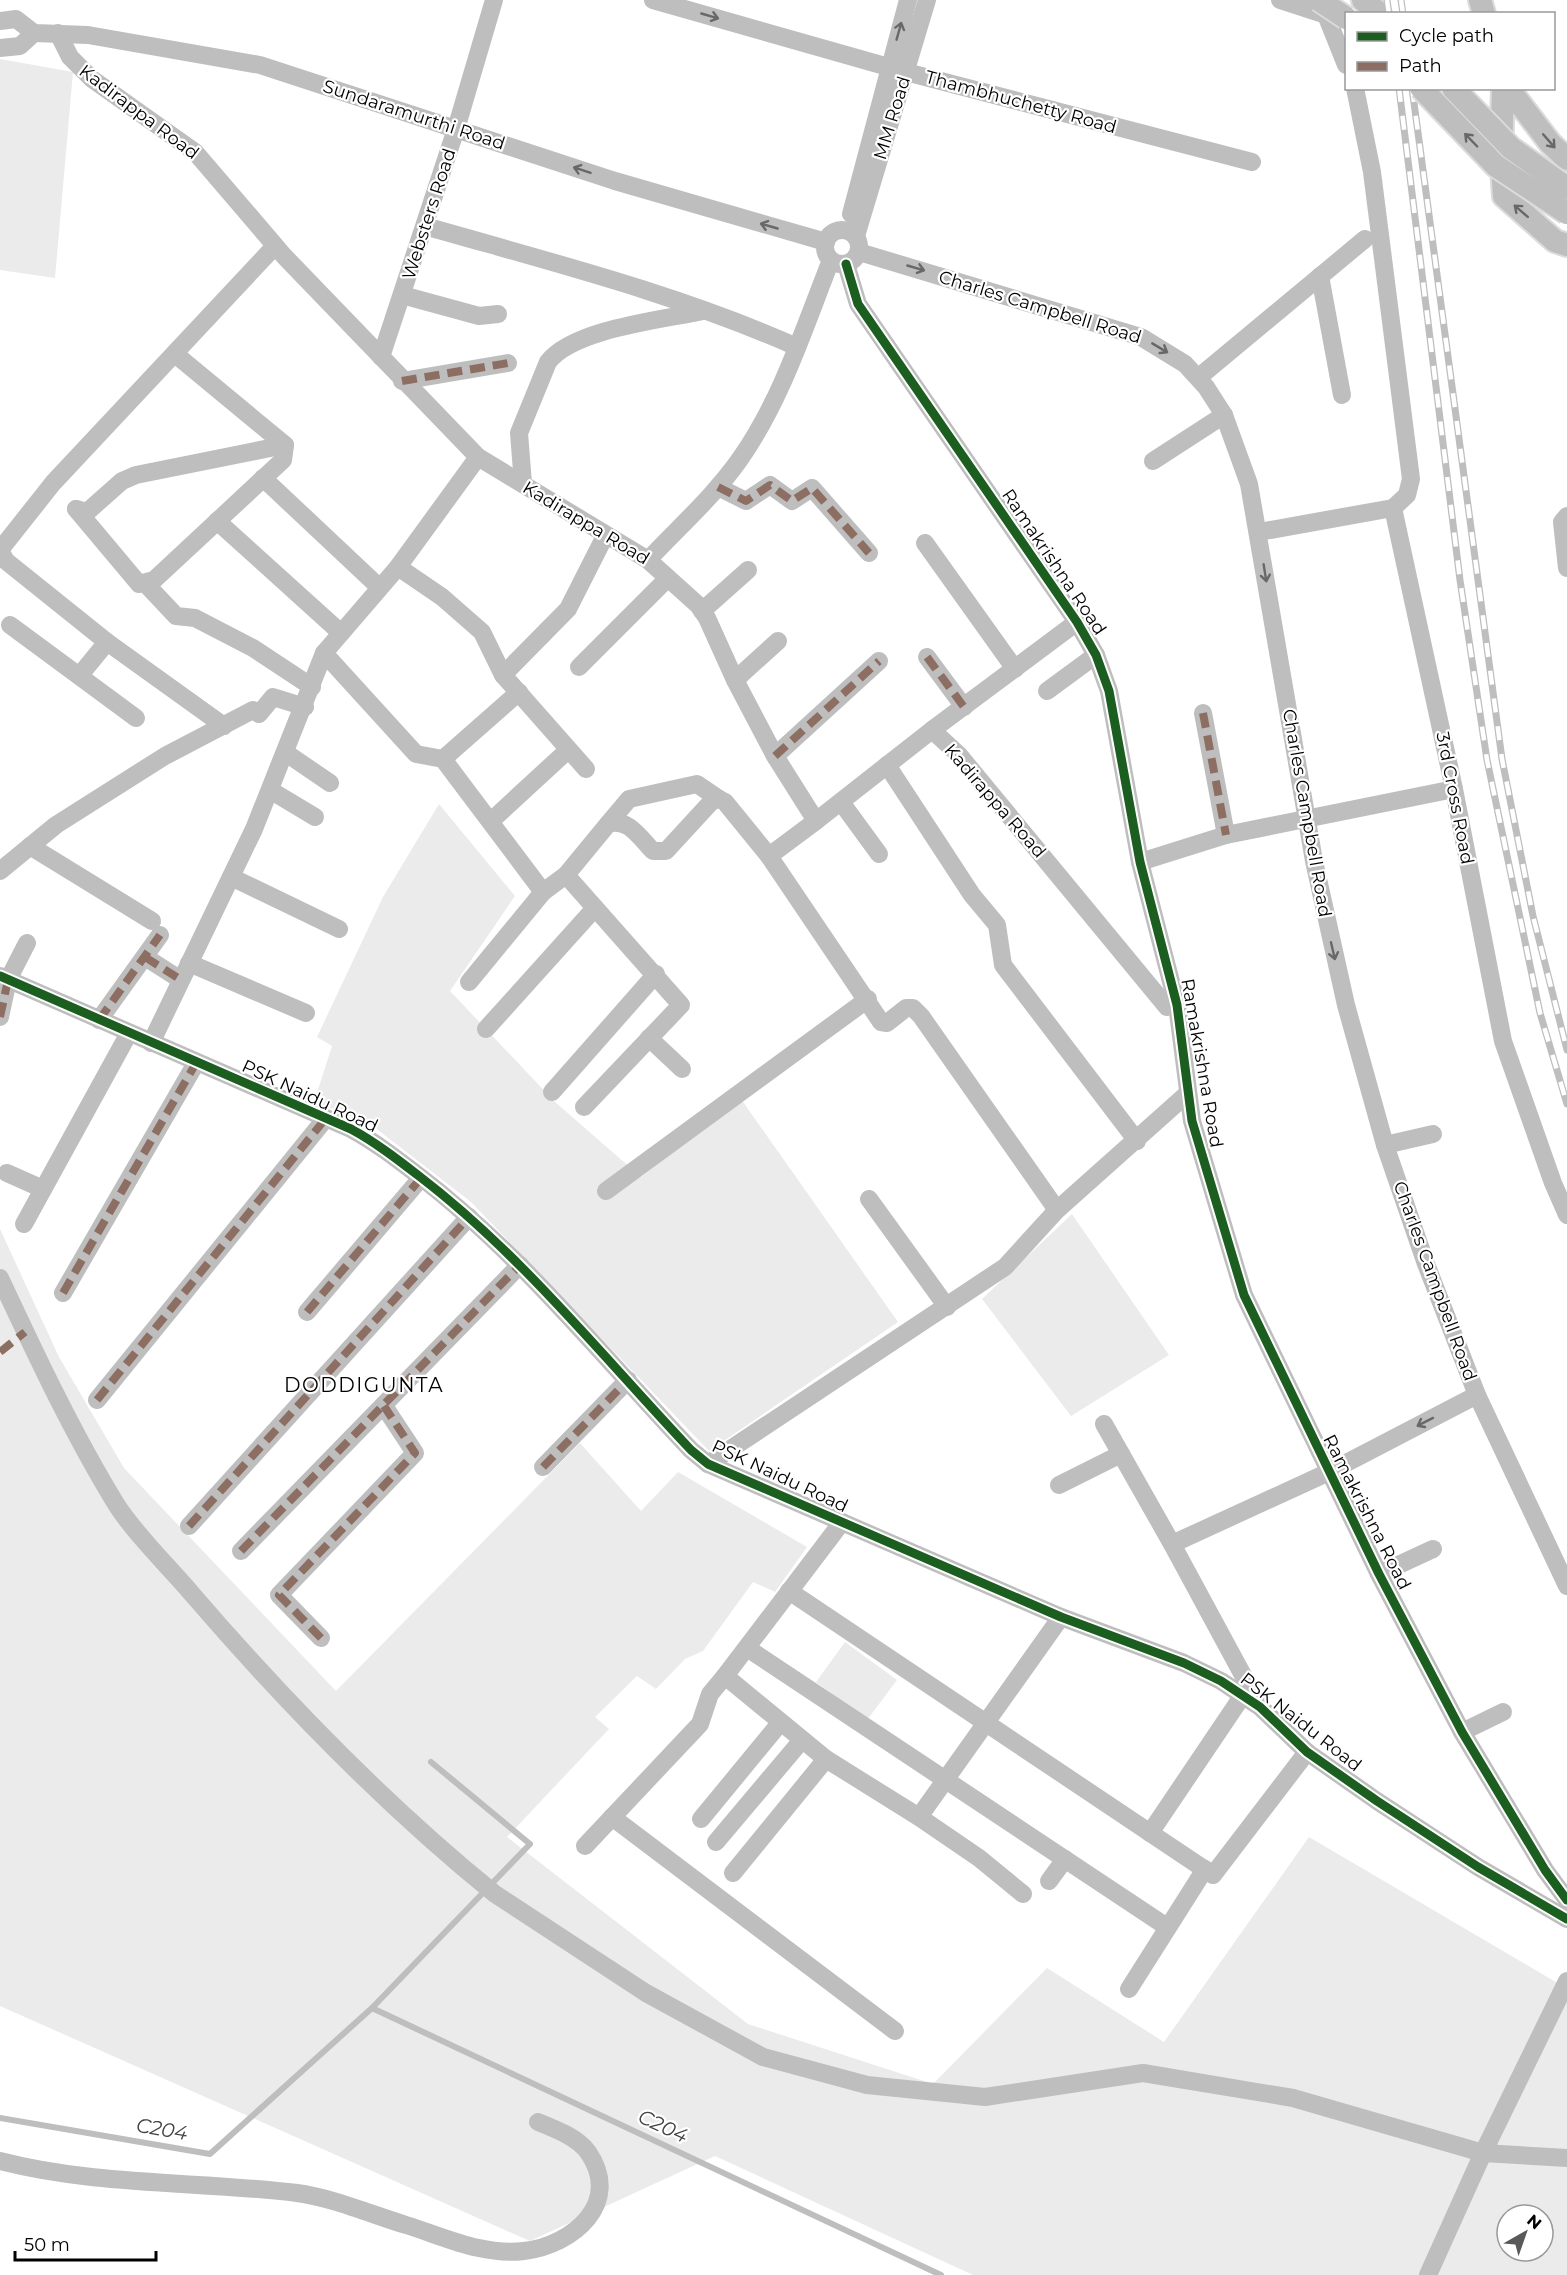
<svg xmlns="http://www.w3.org/2000/svg" width="1567" height="2275" viewBox="0 0 1567 2275" font-family="Montserrat,sans-serif">
<rect width="100%" height="100%" fill="#fff"/>
<g fill="#ebebeb" fill-rule="evenodd">
<polygon points="0,59 73,72 55,278 0,270"/>
<polygon points="439,804 515,896 450,991 554,1101 641,1177 741,1099 898,1322 709,1451 471,1202 369,1123 314,1102 332,1046 317,1037 383,897"/>
<polygon points="1072,1214 1169,1355 1071,1416 982,1299"/>
<path d="M0,1229L59,1357L124,1468L336,1691L580,1443L641,1511L678,1472L807,1547L775,1592L753,1582L703,1651L685,1659L656,1689L637,1676L595,1717L609,1729L507,1837L748,2024L933,2084L1047,1968L1164,2042L1309,1837L1554,1981L1567,1992V2275H973L715,2156L530,2241L0,2006ZM1507,2215H1543V2251H1507Z"/>
<polygon points="845,1642 897,1680 867,1720 816,1682"/>
</g>
<g fill="none" stroke-linecap="round" stroke-linejoin="round">
<g stroke="#bebebe" stroke-width="6">
<polyline points="372,2008 530,1844 431,1762"/>
<polyline points="0,2118 210,2154 372,2008 941,2275"/>
</g>
<g stroke="#dbdbdb" stroke-width="26">
<g id="major">
<polyline points="1363,0 1380,14"/>
<polyline points="1480,0 1484,14"/>
<polyline points="1503,88 1501,155 1504,196 1555,241 1567,245"/>
<polyline points="1508,88 1550,143 1567,159"/>
</g>
</g>
<g stroke="#bebebe" stroke-width="18">
<polyline points="653,0 906,72 1252,162"/>
<polyline points="1280,0 1326,15 1346,65"/>
<polyline points="0,21 16,19 34,33 88,35 260,65 615,181 826,242"/>
<polyline points="58,33 70,57 92,79 195,152 284,256 478,457 648,560 698,605 707,618 735,680 775,756 816,821 932,730 959,755 1167,1007 1177,1005"/>
<polyline points="0,48 20,46 34,33"/>
<polyline points="1355,88 1372,172 1411,479 1407,495 1393,508"/>
<polyline points="851,214 908,0"/>
<path d="M425,226C550,262 678,294 797,347"/>
<circle cx="842" cy="247" r="17"/>
<polyline points="856,236 927,0"/>
<polyline points="859,252 1141,337 1185,364 1206,387 1224,415 1249,484 1314,861 1346,1005 1385,1145 1426,1264 1477,1395 1567,1586"/>
<polyline points="846,264 858,304 1077,622 1096,655 1109,691 1140,862 1177,1005 1192,1121 1244,1295 1379,1574 1462,1732 1545,1870 1567,1900"/>
<polyline points="1320,276 1342,395"/>
<polyline points="402,295 479,316 498,314"/>
<polyline points="381,357 456,129 494,0"/>
<polyline points="1199,377 1365,239"/>
<polyline points="402,381 508,363"/>
<polyline points="1153,461 1224,415"/>
<polyline points="263,478 379,587"/>
<path d="M523,484L519,433L548,362C573,329 661,320 703,311"/>
<polyline points="718,487 746,501 770,485 792,501 812,488 869,553"/>
<polyline points="1393,508 1454,789 1503,1041 1553,1183 1567,1215"/>
<polyline points="76,509 139,584 154,580 283,460 285,445 175,354"/>
<polyline points="76,509 87,512 122,481 136,475 285,445"/>
<polyline points="1567,516 1562,522 1567,568"/>
<polyline points="217,521 341,633"/>
<polyline points="1259,532 1393,508"/>
<polyline points="925,543 1015,669"/>
<polyline points="0,550 53,483 275,246"/>
<polyline points="0,551 6,561 107,642 224,726"/>
<path d="M648,560C679,527 714,496 740,459C782,399 804,328 831,260"/>
<polyline points="398,567 442,597 482,632 503,675 586,769"/>
<polyline points="145,583 176,616 195,618 253,648 312,687"/>
<polyline points="702,611 748,570"/>
<polyline points="10,625 136,718"/>
<polyline points="324,653 416,754 443,759 543,892"/>
<polyline points="927,657 964,707"/>
<polyline points="579,667 668,578"/>
<polyline points="80,675 107,642"/>
<polyline points="503,675 568,609 605,536"/>
<polyline points="735,680 778,641"/>
<polyline points="1047,691 1096,655"/>
<polyline points="1203,713 1226,835"/>
<polyline points="932,730 1077,622"/>
<polyline points="286,753 330,783"/>
<polyline points="775,756 879,661"/>
<polyline points="443,759 519,692"/>
<polyline points="887,765 972,895 997,925 1003,965 1137,1141"/>
<polyline points="270,790 315,817"/>
<polyline points="841,802 879,854"/>
<polyline points="491,821 568,750"/>
<polyline points="608,824 629,799 697,784 719,799"/>
<polyline points="30,846 152,921"/>
<polyline points="769,856 881,1022 887,1023 906,1008 913,1008 921,1016 1057,1210"/>
<polyline points="1140,862 1226,835 1454,789"/>
<polyline points="0,871 56,825 165,756 253,710 259,714 273,697 305,707"/>
<polyline points="566,875 681,1005 584,1107"/>
<polyline points="231,877 339,929"/>
<polyline points="145,957 181,980"/>
<polyline points="189,963 306,1013"/>
<path d="M0,976L351,1129C375,1142 397,1159 419,1176C521,1254 602,1356 691,1450L708,1464L1061,1617L1184,1663L1221,1681L1260,1707L1307,1752L1377,1801L1478,1867L1567,1919"/>
<path d="M469,982L543,892L566,875L608,824C628,817 640,838 653,851H666L712,801L719,799L725,802L769,856L816,821"/>
<polyline points="0,1017 8,980 27,943"/>
<polyline points="99,1020 160,935"/>
<polyline points="486,1029 595,908"/>
<polyline points="649,1038 682,1069"/>
<polyline points="151,1043 254,829 324,653 398,567 478,457"/>
<polyline points="552,1092 656,974"/>
<polyline points="1385,1145 1433,1134"/>
<polyline points="7,1173 43,1189"/>
<polyline points="606,1191 868,999"/>
<polyline points="869,1199 947,1307"/>
<polyline points="24,1224 129,1033"/>
<path d="M0,1278C36,1355 72,1432 116,1504C134,1533 170,1568 192,1594C285,1702 385,1805 495,1894L646,1993L763,2057L867,2085L985,2097L1143,2073L1293,2098L1483,2153L1567,2158"/>
<polyline points="63,1293 196,1063"/>
<polyline points="307,1312 421,1178"/>
<polyline points="97,1400 326,1118"/>
<polyline points="1104,1424 1172,1544 1329,1472 1477,1395"/>
<polyline points="708,1464 1005,1267 1057,1210 1187,1094"/>
<polyline points="543,1467 628,1380"/>
<polyline points="1059,1485 1121,1454"/>
<polyline points="842,1522 725,1676 826,1759 919,1817 979,1858 1023,1894"/>
<polyline points="189,1526 469,1217"/>
<polyline points="1172,1544 1258,1703"/>
<polyline points="241,1551 520,1265"/>
<polyline points="1379,1574 1433,1549"/>
<polyline points="789,1591 1213,1875 1307,1752"/>
<polyline points="321,1638 279,1595 415,1453 384,1406"/>
<polyline points="747,1648 1167,1927"/>
<polyline points="1462,1732 1503,1712"/>
<polyline points="612,1817 895,2031"/>
<polyline points="919,1817 1061,1617"/>
<polyline points="701,1819 780,1723"/>
<polyline points="1150,1833 1243,1695"/>
<polyline points="716,1842 802,1740"/>
<polyline points="585,1846 700,1724 710,1694 725,1676"/>
<polyline points="733,1873 826,1759"/>
<polyline points="1049,1881 1065,1859"/>
<polyline points="1129,1989 1205,1869"/>
<path d="M0,2161C96,2186 199,2181 297,2193C330,2197 373,2215 406,2225C445,2237 483,2256 524,2251C573,2245 623,2203 588,2152C577,2137 555,2129 538,2122"/>
<polyline points="1428,2275 1483,2153 1567,1981"/>
</g>
<use href="#major" stroke="#bebebe" stroke-width="22"/>
<g stroke="#bebebe" stroke-width="7">
<g id="rail">
<polyline points="1387,0 1389,14"/>
<polyline points="1401,0 1403,14"/>
<polyline points="1399,88 1460,580 1487,760 1540,1013 1567,1104"/>
<polyline points="1412,88 1502,759 1533,916 1567,1050"/>
</g>
</g>
<use href="#rail" stroke="#fff" stroke-width="4.5" stroke-dasharray="14" stroke-linecap="butt"/>
<g stroke="#dbdbdb" stroke-width="26" stroke-linecap="butt">
<g id="major-bridge">
<polyline points="1319,0 1346,18"/>
<polyline points="1421,88 1496,166 1567,213"/>
<polyline points="1453,88 1511,148 1567,188"/>
</g>
</g>
<use href="#major-bridge" stroke="#bebebe" stroke-width="22"/>
<g stroke="#8d6e63" stroke-width="8" stroke-dasharray="15 8" stroke-linecap="butt">
<polyline points="402,381 508,363"/>
<polyline points="718,487 746,501 770,485 792,501 812,488 869,553"/>
<polyline points="927,657 964,707"/>
<polyline points="1203,713 1226,835"/>
<polyline points="775,756 879,661"/>
<polyline points="145,957 181,980"/>
<polyline points="0,1017 8,980"/>
<polyline points="99,1020 160,935"/>
<polyline points="63,1293 196,1063"/>
<polyline points="307,1312 421,1178"/>
<polyline points="0,1352 25,1332"/>
<polyline points="97,1400 326,1118"/>
<polyline points="543,1467 628,1380"/>
<polyline points="189,1526 469,1217"/>
<polyline points="241,1551 520,1265"/>
<polyline points="321,1638 279,1595 415,1453 384,1406"/>
</g>
<g stroke="#fff" stroke-width="13">
<g id="cycleway">
<polyline points="846,264 858,304 1077,622 1096,655 1109,691 1140,862 1177,1005 1192,1121 1244,1295 1379,1574 1462,1732 1545,1870 1567,1900"/>
<path d="M0,976L351,1129C375,1142 397,1159 419,1176C521,1254 602,1356 691,1450L708,1464L1061,1617L1184,1663L1221,1681L1260,1707L1307,1752L1377,1801L1478,1867L1567,1919"/>
</g>
</g>
<use href="#cycleway" stroke="#1b5e20" stroke-width="9"/>
</g>
<defs><path id="oneway-shaft" d="M-6 0H5M1.5-3L5.5 0L1.5 3" fill="none" stroke-width="1.6" stroke-linecap="round" stroke-linejoin="round" transform="scale(1.5)"/></defs>
<g stroke="#686868">
<use href="#oneway-shaft" transform="translate(710 16) rotate(16)"/>
<use href="#oneway-shaft" transform="translate(899 31) rotate(-74)"/>
<use href="#oneway-shaft" transform="translate(1471 140) rotate(-134)"/>
<use href="#oneway-shaft" transform="translate(1549 141) rotate(49)"/>
<use href="#oneway-shaft" transform="translate(582 170) rotate(-162)"/>
<use href="#oneway-shaft" transform="translate(1521 211) rotate(-139)"/>
<use href="#oneway-shaft" transform="translate(769 226) rotate(-164)"/>
<use href="#oneway-shaft" transform="translate(916 268) rotate(16)"/>
<use href="#oneway-shaft" transform="translate(1160 348) rotate(31)"/>
<use href="#oneway-shaft" transform="translate(1265 573) rotate(81)"/>
<use href="#oneway-shaft" transform="translate(1333 951) rotate(77)"/>
<use href="#oneway-shaft" transform="translate(1425 1422) rotate(153)"/>
</g>
<g text-anchor="middle" dominant-baseline="central" stroke-width="4.5" stroke-linejoin="round" paint-order="stroke">
<g font-size="18" fill="#000" stroke="#fff">
<text transform="translate(1021 102) rotate(15)">Thambhuchetty Road</text>
<text transform="translate(139 112) rotate(37)">Kadirappa Road</text>
<text transform="translate(414 115) rotate(18)">Sundaramurthi Road</text>
<text transform="translate(892 118) rotate(-73)">MM Road</text>
<text transform="translate(429 214) rotate(-72)">Websters Road</text>
<text transform="translate(1040 307) rotate(17)">Charles Campbell Road</text>
<text transform="translate(586 523) rotate(31)">Kadirappa Road</text>
<text transform="translate(1054 562) rotate(56)">Ramakrishna Road</text>
<text transform="translate(1455 798) rotate(79)">3rd Cross Road</text>
<text transform="translate(995 801) rotate(49)">Kadirappa Road</text>
<text transform="translate(1307 813) rotate(80)">Charles Campbell Road</text>
<text transform="translate(1202 1063) rotate(80)">Ramakrishna Road</text>
<text transform="translate(310 1096) rotate(25)">PSK Naidu Road</text>
<text transform="translate(1435 1281) rotate(70)">Charles Campbell Road</text>
<text transform="translate(780 1476) rotate(25)">PSK Naidu Road</text>
<text transform="translate(1367 1512) rotate(63)">Ramakrishna Road</text>
<text transform="translate(1301 1722) rotate(38)">PSK Naidu Road</text>
</g>
<g font-size="20" letter-spacing="1.5" fill="#000" stroke="#fff">
<text x="364" y="1385">DODDIGUNTA</text>
</g>
<g font-size="20" font-style="italic" fill="#434343" stroke="#fff">
<text transform="translate(663 2126) rotate(25)">C204</text>
<text transform="translate(162 2129) rotate(10)">C204</text>
</g>
</g>
<rect x="1345" y="12" width="210" height="78" fill="#ffffff" stroke="#999999" stroke-width="1.5"/>
<rect x="1357" y="32" width="30" height="9" fill="#1b5e20" stroke="#999999" stroke-width="1.5"/>
<text x="1399" y="42" font-size="18" fill="#000000">Cycle path</text>
<rect x="1357" y="62" width="30" height="9" fill="#8d6e63" stroke="#999999" stroke-width="1.5"/>
<text x="1399" y="72" font-size="18" fill="#000000">Path</text>
<g transform="translate(1525 2233) rotate(40)"><circle r="28" fill="#ffffff" stroke="#999999" stroke-width="1.5"/>
<path d="M0-4.5L10 22L0 15L-10 22Z" fill="#595959"/>
<text y="-9" font-size="16" font-weight="bold" text-anchor="middle" fill="#000000">N</text>
</g>
<path d="M15 2251v9h141v-9" fill="none" stroke="#000000" stroke-width="3"/>
<text x="24" y="2251" font-size="18" fill="#000000" stroke="#ffffff" stroke-width="4.5" paint-order="stroke">50 m</text>
</svg>
